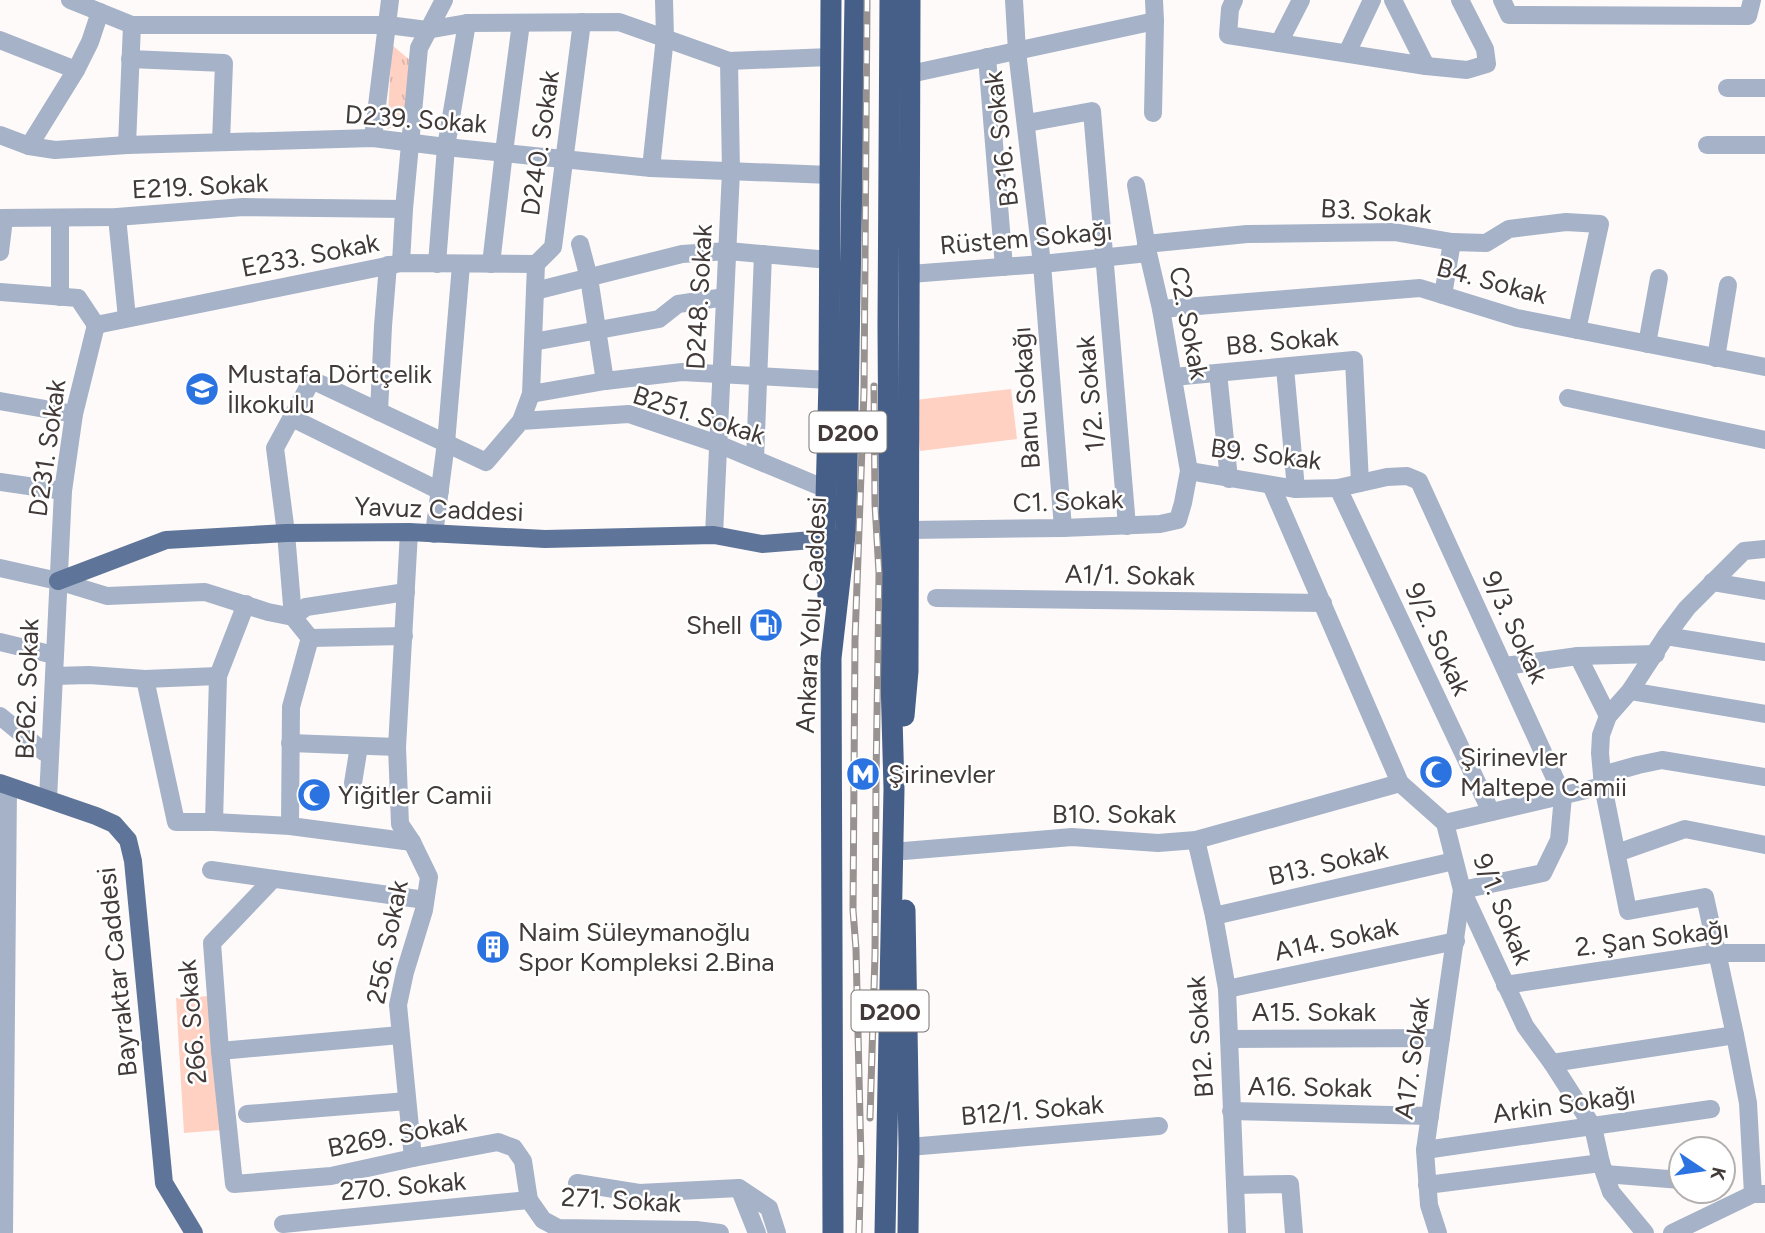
<svg xmlns="http://www.w3.org/2000/svg" width="1765" height="1233" viewBox="0 0 1765 1233" font-family="Figtree,sans-serif">
<defs>
<pattern id="grass-tufts" width="24" height="20" patternUnits="userSpaceOnUse" patternTransform="scale(1.75)"><rect width="24" height="20" fill="#fed1c2"/><path d="M3 7l-1-3M5 7V3M7 7l1-3M15 17l-1-3M17 17v-4M19 17l1-3" fill="none" stroke="#dbb4a7"/></pattern>
</defs>
<rect width="100%" height="100%" fill="#fefaf9"/>
<polygon fill="url(#grass-tufts)" points="392,45 411,61 408,123 387,129"/>
<g fill="#fed1c2">
<polygon points="1011,389 1017,439 920,451 915,400"/>
<polygon points="210,996 221,1130 184,1133 176,998"/>
</g>
<g fill="none" stroke-linecap="round" stroke-linejoin="round">
<g stroke="#a5b2c7" stroke-width="18">
<polyline points="70,0 132,25 388,25 427,30 467,23 619,22 729,61 830,57"/>
<polyline points="1014,0 1017,51 1042,264 1063,528"/>
<polyline points="1234,0 1230,9 1228,35 1426,66 1467,70 1487,64 1485,49 1460,0"/>
<polyline points="1393,0 1426,66"/>
<polyline points="1502,0 1509,15 1748,16 1752,0"/>
<polyline points="0,40 76,70"/>
<polyline points="1279,43 1301,0"/>
<polyline points="1347,53 1372,0"/>
<polyline points="987,57 1004,267"/>
<polyline points="130,59 224,63 221,142"/>
<polyline points="910,74 1155,21"/>
<polyline points="1727,88 1765,88"/>
<polyline points="1153,113 1155,21 1154,0"/>
<polyline points="1027,123 1092,111 1127,526"/>
<polyline points="0,135 29,146 55,150 127,145 373,138 446,147 651,168 830,175"/>
<polyline points="373,138 390,0"/>
<polyline points="127,145 132,25"/>
<polyline points="1707,145 1765,145"/>
<polyline points="29,146 76,70 90,42 100,12"/>
<polyline points="651,168 665,37 664,0"/>
<polyline points="117,217 127,318"/>
<polyline points="0,218 117,217 243,207 404,209"/>
<polyline points="60,218 60,297"/>
<polyline points="580,244 589,278 605,381"/>
<polyline points="1146,244 1247,234 1394,232 1452,242 1486,243 1509,229 1566,222 1600,224 1577,330"/>
<polyline points="0,252 4,219"/>
<polyline points="401,263 404,209 419,48 444,0"/>
<polyline points="437,264 446,147 467,23"/>
<polyline points="491,264 504,152 521,23"/>
<polyline points="536,264 553,247 582,22"/>
<polyline points="910,274 1042,264 1148,253"/>
<polyline points="535,291 682,254 728,251 829,260"/>
<polyline points="0,292 78,298 96,325"/>
<polyline points="1443,295 1452,242"/>
<polyline points="1161,309 1420,288 1517,318 1765,367"/>
<polyline points="96,325 401,263 536,264"/>
<polyline points="533,342 659,319 678,304 725,297"/>
<polyline points="1647,344 1659,278"/>
<polyline points="1716,358 1728,285"/>
<polyline points="1285,368 1296,489"/>
<polyline points="1218,373 1229,479"/>
<polyline points="1173,377 1354,360 1360,483"/>
<polyline points="531,394 605,381 682,372 829,380"/>
<polyline points="1568,398 1765,440"/>
<polyline points="0,401 74,414"/>
<polyline points="379,412 383,326 388,265"/>
<polyline points="292,418 440,491"/>
<polyline points="521,421 531,394 536,264"/>
<polyline points="755,459 763,254"/>
<polyline points="1189,471 1296,489 1338,488 1387,477 1407,476 1419,481 1563,796 1559,840 1543,873 1462,890 1425,1150 1429,1205 1438,1233"/>
<polyline points="0,482 63,491"/>
<polyline points="1271,485 1400,783 1445,823 1462,890 1525,1026 1552,1063 1593,1127 1601,1163 1611,1192 1645,1233"/>
<polyline points="1338,488 1491,812"/>
<polyline points="909,530 1063,528 1160,524 1178,520 1183,503 1189,471 1161,309 1148,253 1136,185"/>
<polyline points="409,532 397,747 400,824 412,842 429,877 424,910 405,972 398,1005 413,1158"/>
<polyline points="434,534 446,443 461,265"/>
<polyline points="714,535 731,171 729,61"/>
<polyline points="0,568 58,581 107,596 205,592 268,612 293,617 310,638 404,636"/>
<polyline points="1712,582 1765,591"/>
<polyline points="936,598 1323,603"/>
<polyline points="293,617 286,533 275,448 312,380 486,462 521,421 629,414 718,444 826,489"/>
<polyline points="293,617 306,607 406,592"/>
<polyline points="1666,636 1765,652"/>
<polyline points="0,642 54,655"/>
<polyline points="1578,656 1608,716"/>
<polyline points="1505,666 1578,656 1656,654"/>
<polyline points="54,676 89,675 145,679 218,676"/>
<polyline points="145,679 176,822 214,822 290,826 412,842"/>
<polyline points="1630,691 1765,714"/>
<polyline points="0,716 44,752 50,754"/>
<polyline points="290,743 397,747"/>
<polyline points="1602,775 1638,765 1662,760 1765,777"/>
<polyline points="353,783 359,746"/>
<polyline points="48,799 63,491 74,414 96,325"/>
<polyline points="214,822 218,676 246,604"/>
<polyline points="1445,823 1603,786"/>
<polyline points="290,826 291,707 310,638"/>
<polyline points="1196,840 1214,916 1227,989 1237,1233"/>
<polyline points="904,851 1072,837 1158,843 1196,840 1400,783"/>
<polyline points="1617,853 1685,829 1765,845"/>
<polyline points="211,870 425,900"/>
<polyline points="273,879 212,943 220,1051 234,1184 331,1176 413,1158 498,1142 514,1148 523,1161 529,1200 543,1220 558,1228 696,1230 720,1233"/>
<polyline points="1214,916 1454,861"/>
<polyline points="1505,985 1718,953 1765,953"/>
<polyline points="1227,989 1456,941"/>
<polyline points="1229,1039 1441,1038"/>
<polyline points="220,1051 400,1035"/>
<polyline points="1552,1063 1735,1035"/>
<polyline points="1231,1111 1430,1116"/>
<polyline points="247,1114 407,1101"/>
<polyline points="909,1147 1159,1126"/>
<polyline points="1425,1150 1711,1109"/>
<polyline points="1605,1174 1681,1180"/>
<polyline points="577,1183 639,1193 739,1188 769,1208 777,1233"/>
<polyline points="1235,1185 1290,1184 1294,1233"/>
<polyline points="1427,1185 1601,1163"/>
<polyline points="739,1188 757,1233"/>
<polyline points="1753,1194 1748,1103 1735,1035 1705,897 1628,911 1603,786 1600,753 1601,735 1608,716 1630,691 1666,636 1687,608 1744,551 1765,549"/>
<polyline points="283,1224 529,1200"/>
<polyline points="4,1233 8,786"/>
<polyline points="1672,1233 1753,1194 1765,1194"/>
</g>
<g stroke="#5e7599" stroke-width="18">
<polyline points="58,581 166,540 286,533 409,532 545,539 714,535 762,544 825,539"/>
<polyline points="0,783 96,816 114,824 128,840 133,861 164,1183 194,1233"/>
</g>
<g stroke="#455f88" stroke-width="21">
<polyline points="828,596 825,539 829,380 831,0"/>
<polyline points="904,716 908,671 910,0"/>
<polyline points="905,910 909,1147 908,1233"/>
<polyline points="833,1233 831,658 846,527 855,0"/>
<polyline points="885,1233 894,789 890,643 888,326 890,0"/>
</g>
<g stroke="#989290" stroke-width="7">
<g id="rail">
<polyline points="870,1118 875,955 876,778 878,653 879,573 875,504 874,386"/>
<polyline points="859,1233 861,1160 856,949 853,910 854,778 855,640 864,391 867,0"/>
</g>
</g>
<use href="#rail" stroke="#fff" stroke-width="4.5" stroke-dasharray="13" stroke-linecap="butt"/>
</g>
<defs>
<g id="school-disc" transform="scale(1.75)"><circle r="9.5" fill="#2b73e0" stroke="#fff"/><path d="M0-5L7-2L0 1L-7-2ZM-4 1L0 2.5L4 1V4Q0 6-4 4Z" fill="#fff"/></g>
<g id="fuel-disc" transform="scale(1.75)"><circle r="9.5" fill="#2b73e0" stroke="#fff"/><path d="M-5.5-6h7V0h2V4h1.3V-2.5L3-4.5l.8-.8L6-3V5H2.5V1h-1V6h-7ZM-4.2-4.7v3.2H.2V-4.7Z" fill="#fff"/></g>
<g id="mosque-disc" transform="scale(1.75)"><circle r="9.5" fill="#2b73e0" stroke="#fff"/><path d="M3.5-4.9A6 6 0 1 0 3.5 4.9A5 5 0 1 1 3.5-4.9Z" fill="#fff"/></g>
<g id="metro-disc" transform="scale(1.75)"><circle r="9.5" fill="#2b73e0" stroke="#fff"/><path d="M-5.5 5V-5H-3L0 0L3-5H5.5V5H3V-.5L0 4L-3-.5V5Z" fill="#fff"/></g>
<g id="building-disc" transform="scale(1.75)"><circle r="9.5" fill="#2b73e0" stroke="#fff"/><path d="M-4-6H4V6H1V3H-1V6H-4ZM-2.5-4.3h1.7v1.8h-1.7ZM.8-4.3h1.7v1.8H.8ZM-2.5-1h1.7V.8h-1.7ZM.8-1h1.7V.8H.8Z" fill="#fff"/></g>
</defs>
<g fill-rule="evenodd">
<use href="#school-disc" x="202" y="389"/>
<use href="#fuel-disc" x="766" y="625"/>
<use href="#mosque-disc" x="1436" y="772"/>
<use href="#metro-disc" x="863" y="774"/>
<use href="#mosque-disc" x="314" y="795"/>
<use href="#building-disc" x="493" y="947"/>
</g>
<g text-anchor="middle" dominant-baseline="central" stroke-width="5" stroke-linejoin="round" paint-order="stroke">
<g fill="#fff" stroke="#7b7574" stroke-width="2">
<rect x="809.5" y="411.5" width="77" height="41" rx="5"/>
<rect x="851.5" y="990.5" width="77" height="41" rx="5"/>
</g>
<g font-size="24" font-weight="bold" fill="#423a38">
<text x="848" y="432">D200</text>
<text x="890" y="1011">D200</text>
</g>
<g font-size="26" fill="#423a38" stroke="#fff">
<text transform="translate(416 119) rotate(4)">D239. Sokak</text>
<text transform="translate(1001 139) rotate(-97)">B316. Sokak</text>
<text transform="translate(540 143) rotate(-82)">D240. Sokak</text>
<text transform="translate(200 186) rotate(-3)">E219. Sokak</text>
<text transform="translate(1376 211) rotate(3)">B3. Sokak</text>
<text transform="translate(1026 238) rotate(-5)">Rüstem Sokağı</text>
<text transform="translate(310 255) rotate(-11)">E233. Sokak</text>
<text transform="translate(1492 281) rotate(15)">B4. Sokak</text>
<text transform="translate(699 297) rotate(-87)">D248. Sokak</text>
<text transform="translate(1189 323) rotate(79)">C2. Sokak</text>
<text transform="translate(1282 341) rotate(-5)">B8. Sokak</text>
<text transform="translate(1090 394) rotate(-95)">1/2. Sokak</text>
<text transform="translate(1026 398) rotate(-94)">Banu Sokağı</text>
<text transform="translate(699 415) rotate(18)">B251. Sokak</text>
<text transform="translate(47 448) rotate(-82)">D231. Sokak</text>
<text transform="translate(1266 454) rotate(7)">B9. Sokak</text>
<text transform="translate(1068 501) rotate(-2)">C1. Sokak</text>
<text transform="translate(439 509) rotate(2)">Yavuz Caddesi</text>
<text transform="translate(1130 575) rotate(1)">A1/1. Sokak</text>
<text transform="translate(811 615) rotate(-87)">Ankara Yolu Caddesi</text>
<text transform="translate(1515 627) rotate(65)">9/3. Sokak</text>
<text transform="translate(1438 639) rotate(65)">9/2. Sokak</text>
<text transform="translate(27 689) rotate(-88)">B262. Sokak</text>
<text x="1114" y="814">B10. Sokak</text>
<text transform="translate(1328 863) rotate(-13)">B13. Sokak</text>
<text transform="translate(1503 909) rotate(68)">9/1. Sokak</text>
<text transform="translate(1652 938) rotate(-7)">2. Şan Sokağı</text>
<text transform="translate(1336 939) rotate(-12)">A14. Sokak</text>
<text transform="translate(387 942) rotate(-79)">256. Sokak</text>
<text transform="translate(117 972) rotate(-96)">Bayraktar Caddesi</text>
<text x="1314" y="1012">A15. Sokak</text>
<text transform="translate(192 1022) rotate(-95)">266. Sokak</text>
<text transform="translate(1200 1037) rotate(-94)">B12. Sokak</text>
<text transform="translate(1412 1058) rotate(-82)">A17. Sokak</text>
<text transform="translate(1310 1087) rotate(1)">A16. Sokak</text>
<text transform="translate(1564 1104) rotate(-8)">Arkin Sokağı</text>
<text transform="translate(1032 1110) rotate(-5)">B12/1. Sokak</text>
<text transform="translate(397 1135) rotate(-11)">B269. Sokak</text>
<text transform="translate(403 1186) rotate(-5)">270. Sokak</text>
<text transform="translate(621 1200) rotate(3)">271. Sokak</text>
</g>
<g font-size="26" fill="#423a38" stroke="#fff" text-anchor="start">
<text x="227" y="374">Mustafa Dörtçelik<tspan x="227" dy="30">İlkokulu</tspan></text>
<text x="742" y="625" text-anchor="end">Shell</text>
<text x="1460" y="757">Şirinevler<tspan x="1460" dy="30">Maltepe Camii</tspan></text>
<text x="888" y="774">Şirinevler</text>
<text x="338" y="795">Yiğitler Camii</text>
<text x="518" y="932">Naim Süleymanoğlu<tspan x="518" dy="30">Spor Kompleksi 2.Bina</tspan></text>
</g>
</g>
<g transform="translate(1702 1170) rotate(103)"><circle r="33" fill="#ffffff" stroke="#b3b0af" stroke-width="2"/>
<path d="M0-5L12 26L0 18L-12 26Z" fill="#2b73e0"/>
<text y="-10" font-size="19" font-weight="bold" text-anchor="middle" fill="#423a38">K</text>
</g>
</svg>
